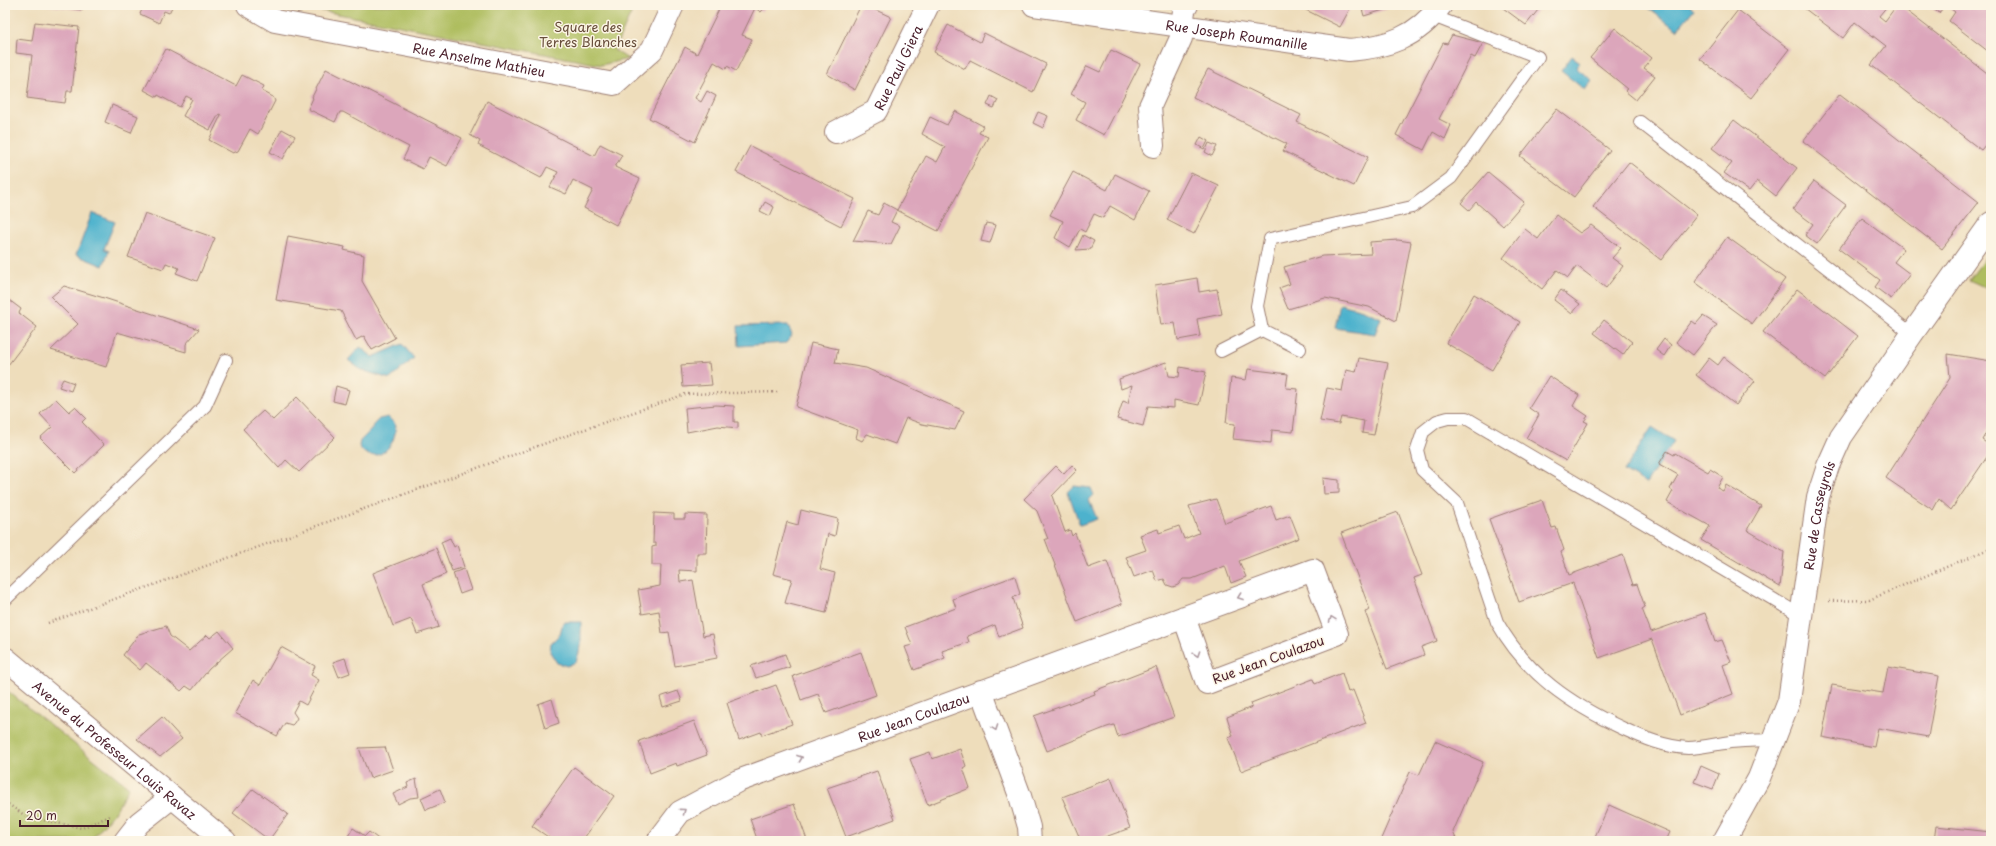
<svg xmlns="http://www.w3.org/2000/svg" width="1996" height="846" viewBox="0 0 1996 846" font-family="'Playpen Sans',sans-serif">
<rect width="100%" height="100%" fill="#fcf5e5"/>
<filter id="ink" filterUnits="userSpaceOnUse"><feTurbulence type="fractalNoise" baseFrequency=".025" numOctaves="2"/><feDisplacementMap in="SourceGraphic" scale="8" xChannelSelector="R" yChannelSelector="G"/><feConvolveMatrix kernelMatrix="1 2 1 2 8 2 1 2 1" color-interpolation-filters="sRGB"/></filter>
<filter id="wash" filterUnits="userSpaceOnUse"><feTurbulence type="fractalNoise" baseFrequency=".012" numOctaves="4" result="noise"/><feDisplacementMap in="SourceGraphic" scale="16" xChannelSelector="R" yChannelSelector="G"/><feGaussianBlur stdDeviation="0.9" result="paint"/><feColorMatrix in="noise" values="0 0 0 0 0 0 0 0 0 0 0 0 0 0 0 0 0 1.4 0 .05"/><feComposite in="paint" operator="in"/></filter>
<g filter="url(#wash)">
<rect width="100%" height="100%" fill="#edb"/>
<g fill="#aebd5f" stroke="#7c6e45">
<polygon points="292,5 635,5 614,50 628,59 601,65"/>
<polygon points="1991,250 1991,290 1969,280"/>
<polygon points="5,689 129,787 116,810 90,841 5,841"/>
</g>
<g fill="#4eb2cd" stroke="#4c687c">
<polygon points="1644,5 1689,5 1694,9 1677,30"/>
<polygon points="1572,56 1580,62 1576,68 1592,80 1585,90 1561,71"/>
<polygon points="92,213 115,222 104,249 109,251 103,266 76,255"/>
<polygon points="1340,304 1363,310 1381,318 1375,334 1335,328"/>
<polygon points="788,325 792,335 786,343 739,346 738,326"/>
<polygon points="402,344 414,358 390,379 361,370 348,360 360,347 373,357"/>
<path d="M388,417L396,425C395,430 395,436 393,440C387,455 368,463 359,446L360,441L371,430L374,424L379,419Z"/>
<polygon points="1652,427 1674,441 1646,484 1624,471"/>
<polygon points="1074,486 1091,488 1094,495 1089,500 1097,519 1080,525 1068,492"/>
<polygon points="563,622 581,622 581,646 576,662 567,666 557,663 550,652 551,643 560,634"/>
</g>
<g id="blocks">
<g fill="#dca6bb">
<polygon points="46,5 83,5 82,10"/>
<polygon points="144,5 173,5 169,13 164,11 159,23 140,14"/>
<polygon points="721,5 767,5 761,12 755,8 742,35 752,39 736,71 727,66 726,69 714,62 695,98 701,102 707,91 716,96 695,142 649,118 685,47 697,54"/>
<polygon points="861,5 865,5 891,17 855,90 827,74"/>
<polygon points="1296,5 1352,5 1340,27"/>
<polygon points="1361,5 1385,5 1387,9 1364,16"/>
<polygon points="1499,5 1542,5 1526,25"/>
<polygon points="1800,5 1888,5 1879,16 1885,21 1897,5 1899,5 1991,76 1991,138 1981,150 1871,65 1886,46 1855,22 1843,38"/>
<polygon points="1927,5 1945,5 1939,13"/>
<polygon points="1946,5 1991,5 1991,50 1989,52 1949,21 1955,12"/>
<polygon points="1738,10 1789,49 1751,98 1700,59"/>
<polygon points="35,22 79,27 72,91 67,91 65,103 27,98 32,55 16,53 17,39 32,41"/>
<polygon points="948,25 980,42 984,33 1046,64 1033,92 970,60 965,69 934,52"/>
<polygon points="1615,28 1652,58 1644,68 1655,76 1636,100 1625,91 1628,89 1590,58"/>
<polygon points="1452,35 1483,43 1475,58 1471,56 1439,119 1451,125 1445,139 1433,132 1424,150 1396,135 1443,43 1447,44"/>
<polygon points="166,49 236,86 242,75 264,86 262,91 273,97 275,101 258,134 250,129 238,151 233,153 209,140 221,115 219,114 210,130 183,116 192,99 186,96 180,107 158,95 157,97 144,90"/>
<polygon points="1111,50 1140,64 1104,135 1076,120 1085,102 1071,94 1087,66 1100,72"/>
<polygon points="326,69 462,138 447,166 429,157 423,169 403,159 409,147 374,129 343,112 340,112 335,122 308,109 313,98 312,97"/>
<polygon points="1208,69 1301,115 1297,122 1368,157 1354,186 1283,151 1287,144 1193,97"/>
<polygon points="1840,94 1979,202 1942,249 1803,141"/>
<polygon points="991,96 998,100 994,108 987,105"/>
<polygon points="487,101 594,156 600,144 622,155 615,167 640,179 616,225 584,208 593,190 573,180 566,194 550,187 558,172 547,167 541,178 478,145 480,141 470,135"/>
<polygon points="112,105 138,116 131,133 105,122"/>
<polygon points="1557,109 1610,150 1574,197 1520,156"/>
<polygon points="955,111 983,126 979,133 988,137 938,231 897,210 926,156 937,162 945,147 922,134 930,117 947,125"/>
<polygon points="1038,112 1048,116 1043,128 1033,123"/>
<polygon points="1734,120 1797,168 1776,196 1757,181 1749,191 1724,173 1732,163 1712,148"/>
<polygon points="282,129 295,136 283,159 270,152"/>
<polygon points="1201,137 1208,141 1204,149 1197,145"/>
<polygon points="1209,143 1217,146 1212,156 1205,152"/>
<polygon points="750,146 855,199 841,226 736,172"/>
<polygon points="1629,162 1697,215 1661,260 1593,207"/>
<polygon points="1073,172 1107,190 1115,174 1149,191 1135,220 1110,206 1103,218 1094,214 1085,232 1080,229 1070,247 1055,238 1063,221 1050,215"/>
<polygon points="1488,172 1524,202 1503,226 1476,202 1469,210 1461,203"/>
<polygon points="1191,173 1219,186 1194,234 1167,220"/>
<polygon points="1814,181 1846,205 1817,244 1805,235 1813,224 1793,209"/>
<polygon points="765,202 774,207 770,216 760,211"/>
<polygon points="884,203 897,210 891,222 900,226 891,244 853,241 868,211 878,215"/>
<polygon points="145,213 215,238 197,281 176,273 179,268 166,263 163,269 128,257"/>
<polygon points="1556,215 1580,233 1591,225 1621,248 1612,258 1623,266 1606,288 1577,266 1568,278 1557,270 1542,289 1503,258 1525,229 1538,239"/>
<polygon points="1862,218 1904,249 1894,262 1910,274 1891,299 1875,287 1880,280 1839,249"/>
<polygon points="986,223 996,225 990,243 981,241"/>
<polygon points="1083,235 1094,241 1090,249 1076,250"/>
<polygon points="288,236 345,247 344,250 364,255 362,281 395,338 372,350 364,336 356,340 341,311 276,300"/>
<polygon points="1727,237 1785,279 1752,324 1695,282"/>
<polygon points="1398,240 1411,242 1396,321 1369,307 1325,298 1288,309 1279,288 1290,284 1284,267 1322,256 1371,254 1370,242"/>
<polygon points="1197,278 1199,292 1217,289 1222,314 1197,319 1200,336 1178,340 1175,323 1161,325 1155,285"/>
<polygon points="64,286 104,298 199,329 186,344 186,352 117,332 106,367 51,350 78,324 51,297"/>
<polygon points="1797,289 1858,336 1825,379 1763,332"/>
<polygon points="1561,290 1580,304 1572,314 1554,300"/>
<polygon points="1474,294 1520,322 1492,370 1446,343"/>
<polygon points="5,297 21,309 19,313 37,327 5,369"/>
<polygon points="1703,316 1717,325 1693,355 1676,342 1692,321 1696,324"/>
<polygon points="1604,320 1632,342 1623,355 1594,333"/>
<polygon points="1664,339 1671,345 1664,356 1656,350"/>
<polygon points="811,343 838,349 835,363 866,368 964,411 955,430 922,424 906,418 895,444 867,434 862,441 856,438 858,430 796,407"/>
<polygon points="1948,354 1991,361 1991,424 1982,440 1991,446 1991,451 1951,510 1939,499 1933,510 1886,478 1950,378"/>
<polygon points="1724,357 1755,381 1736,405 1696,375 1709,358 1718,365"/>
<polygon points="1359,358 1388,363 1374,435 1362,433 1364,421 1341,417 1339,424 1320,421 1327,388 1342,391 1346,370 1356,372"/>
<polygon points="1166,362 1169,376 1179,377 1180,367 1206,372 1199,405 1174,400 1174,408 1148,406 1143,426 1117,419 1123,401 1128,403 1132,385 1121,389 1119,379"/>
<polygon points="709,363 712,385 683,387 681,365"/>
<polygon points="1248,369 1288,374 1286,388 1298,389 1293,432 1272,430 1271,443 1233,439 1235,424 1226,423 1231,378 1246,380"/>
<polygon points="1549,376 1579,395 1573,406 1588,416 1584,421 1588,423 1566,461 1526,438 1539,415 1529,408"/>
<polygon points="63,379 74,383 71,391 59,387"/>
<polygon points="336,386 349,390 345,404 333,401"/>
<polygon points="297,397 335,437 299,472 286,460 279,468 243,429 263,411 273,420"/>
<polygon points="56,399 69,412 75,407 86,418 82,422 104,445 75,473 40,438 52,427 40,414"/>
<polygon points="716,405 734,406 734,422 738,422 738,428 718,426 687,432 685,408"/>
<polygon points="1667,451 1674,455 1675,453 1708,472 1710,469 1723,477 1717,488 1723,491 1726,485 1761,506 1747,530 1784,552 1780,587 1701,540 1710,526 1667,502 1673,491 1670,489 1678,475 1659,464"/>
<polygon points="1072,465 1077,470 1052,496 1065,532 1070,530 1072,536 1075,533 1088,568 1107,561 1122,604 1077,622 1045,539 1048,539 1037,511 1024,499 1056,466 1064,474"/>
<polygon points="1323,478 1339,480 1339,493 1324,494"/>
<polygon points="1216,499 1225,523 1271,506 1276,520 1290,515 1299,538 1239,561 1246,577 1231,583 1225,566 1192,579 1183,579 1178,585 1173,587 1167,585 1164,579 1157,581 1153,570 1134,577 1126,557 1146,550 1140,535 1158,529 1159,533 1179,526 1184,539 1199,533 1189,506"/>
<polygon points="1542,500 1552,528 1556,527 1564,550 1561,552 1569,575 1623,555 1633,585 1637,584 1645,607 1642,609 1651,632 1705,613 1715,642 1722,640 1731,662 1723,665 1733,694 1680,715 1652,639 1599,658 1573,583 1519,602 1489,519"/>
<polygon points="801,510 838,519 835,536 828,534 820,569 835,573 826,613 785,603 792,579 773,574 787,522 798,525"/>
<polygon points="1398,512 1422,575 1414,578 1437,641 1421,647 1424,655 1387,669 1365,612 1370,610 1341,533"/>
<polygon points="654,513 674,514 674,519 685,519 685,514 707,515 706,553 697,553 697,571 679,570 680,582 693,580 703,636 713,634 717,658 675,666 669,632 662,633 659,611 642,614 638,590 660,586 661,565 652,565 652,547 656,546 656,543 653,543"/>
<polygon points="450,538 454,547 457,545 464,567 452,571 441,542"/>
<polygon points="436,548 446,574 423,584 439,627 417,634 411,619 393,626 373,573"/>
<polygon points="464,569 471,590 460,594 453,573"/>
<polygon points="1015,576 1020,594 1013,598 1023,628 999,637 995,625 967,636 969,642 942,651 945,658 914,670 905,647 912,645 905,627 956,608 953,599"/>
<polygon points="166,626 170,636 189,651 207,635 210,638 219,631 233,648 209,669 192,690 186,686 181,691 146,663 140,670 123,655 139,634"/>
<polygon points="281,647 315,666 311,675 319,680 306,705 299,701 293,712 297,718 294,723 292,725 285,723 277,736 235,713 253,680 260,685"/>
<polygon points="861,652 876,695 826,713 818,694 801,700 793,676"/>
<polygon points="785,654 790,667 756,678 751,666"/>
<polygon points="345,658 350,673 339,677 333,662"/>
<polygon points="1156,667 1174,717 1118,737 1114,725 1107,727 1047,751 1034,716 1095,694 1094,691"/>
<polygon points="1888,667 1939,676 1928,737 1878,728 1874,747 1822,737 1832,685 1883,693"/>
<polygon points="1342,673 1348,692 1353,690 1366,723 1241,771 1228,738 1233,736 1227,717 1252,707 1251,703 1313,679 1315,684"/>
<polygon points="776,685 792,724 762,735 761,732 739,740 727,703"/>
<polygon points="678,691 682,701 663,707 660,697"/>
<polygon points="552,699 559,723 545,728 538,704"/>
<polygon points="162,717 182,739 160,757 137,739"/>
<polygon points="694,721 707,755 677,766 676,763 650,773 639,741"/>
<polygon points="1435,741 1483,762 1453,832 1457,841 1380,841 1410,772 1419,775"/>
<polygon points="385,747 393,770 370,778 359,748"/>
<polygon points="960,749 966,766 963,768 970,788 928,805 910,759 930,752 932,759"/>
<polygon points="1701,766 1719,774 1713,789 1694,782"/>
<polygon points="574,767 614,796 582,841 554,841 532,826"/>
<polygon points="877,771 895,819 846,837 827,788"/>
<polygon points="1111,778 1130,828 1094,841 1081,841 1062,797"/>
<polygon points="416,779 419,797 410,798 398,804 393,794 408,787 407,783"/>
<polygon points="253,789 288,814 269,840 233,813"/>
<polygon points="440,789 445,802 426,810 421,798"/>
<polygon points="794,804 807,840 752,841 757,839 750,819"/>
<polygon points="1609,805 1670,832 1666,841 1593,841"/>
<polygon points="1936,826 1991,832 1991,841 1934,841"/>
<polygon points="353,828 365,836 369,832 381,841 345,841"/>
</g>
</g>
</g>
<g filter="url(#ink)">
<use href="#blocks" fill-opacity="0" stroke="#9c7e73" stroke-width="1"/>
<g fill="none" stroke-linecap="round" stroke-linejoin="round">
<g stroke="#9c7e73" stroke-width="14">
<g id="service">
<polyline points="1640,122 1912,334"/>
<polyline points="1262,330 1257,306 1270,239 1412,207 1451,178 1538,57 1433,16"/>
<polyline points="1221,351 1262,330 1300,349"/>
<polyline points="5,600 205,406 226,360"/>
<path d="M1775,740C1760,740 1745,741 1730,742C1716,744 1701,748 1688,748C1665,747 1644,738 1624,729C1570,704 1527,675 1497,622L1457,503L1422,470L1417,450L1423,432L1437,421L1448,418H1466L1800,615"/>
</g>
</g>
<g stroke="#9c7e73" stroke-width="24">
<g id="minor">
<path id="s1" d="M248,5L275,21L614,84L652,50L673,5"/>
<path id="s2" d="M1034,5L1349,50C1388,47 1417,37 1441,5"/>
<path id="s3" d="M836,132L876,111L928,5"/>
<polyline points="1153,146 1150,106 1181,38 1184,10 1187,5"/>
<polyline points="981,691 1020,796 1029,827 1030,841"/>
<polyline points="125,841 139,823 172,797"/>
<path id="s4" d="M658,841L680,812L738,781L1313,570L1337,634L1207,683L1184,617"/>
<path id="s5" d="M1724,841L1759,778L1789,701L1818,497L1828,466L1841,437L1912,334L1991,223"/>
</g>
</g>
<g stroke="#9c7e73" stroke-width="24">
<g id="tertiary">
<path id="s6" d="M5,658L225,841"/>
</g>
</g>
<g stroke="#9c7e73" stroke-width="2.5" stroke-dasharray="1 3" stroke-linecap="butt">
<polyline points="1989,435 1991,436"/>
<polyline points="1829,601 1869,600 1991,548"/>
<polyline points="48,623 574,433 686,394 780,392"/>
<polyline points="5,802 27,817 82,828 110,816"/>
</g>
<use href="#service" stroke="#fff" stroke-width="12"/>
<use href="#minor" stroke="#fff" stroke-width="22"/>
<use href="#tertiary" stroke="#fff" stroke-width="22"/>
</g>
<defs><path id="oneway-chevron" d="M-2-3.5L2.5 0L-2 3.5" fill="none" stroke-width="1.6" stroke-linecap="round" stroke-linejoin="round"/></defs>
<g stroke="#ae9aa0">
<use href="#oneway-chevron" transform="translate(1240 597) rotate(160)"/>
<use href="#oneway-chevron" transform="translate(1332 619) rotate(-111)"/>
<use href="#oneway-chevron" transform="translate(1197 654) rotate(71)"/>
<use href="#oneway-chevron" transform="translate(995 728) rotate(70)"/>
<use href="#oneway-chevron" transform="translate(800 758) rotate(-20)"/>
<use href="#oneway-chevron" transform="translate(683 811) rotate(-36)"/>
</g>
</g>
<g text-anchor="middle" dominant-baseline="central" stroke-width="3" stroke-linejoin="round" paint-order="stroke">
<g font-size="13" fill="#684e3b" stroke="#fcf5e5">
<text x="588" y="26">Square des<tspan x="588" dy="15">Terres Blanches</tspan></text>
</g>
<g font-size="13" fill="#4a1f2b" stroke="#fcf5e5">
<text stroke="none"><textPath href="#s2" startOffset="205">Rue Joseph Roumanille</textPath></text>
<text stroke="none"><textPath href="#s1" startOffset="239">Rue Anselme Mathieu</textPath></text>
<text stroke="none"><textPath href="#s3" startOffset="94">Rue Paul Giera</textPath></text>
<text stroke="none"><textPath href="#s5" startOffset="343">Rue de Casseyrols</textPath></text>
<text transform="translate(1268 659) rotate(-20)">Rue Jean Coulazou</text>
<text stroke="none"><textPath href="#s4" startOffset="289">Rue Jean Coulazou</textPath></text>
<text stroke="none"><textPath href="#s6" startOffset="143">Avenue du Professeur Louis Ravaz</textPath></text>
</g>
</g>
<rect width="1996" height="846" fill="none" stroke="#fcf5e5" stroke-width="20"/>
<path d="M20 820v6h88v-6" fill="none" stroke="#4a1f2b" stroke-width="2"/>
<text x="26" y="820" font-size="12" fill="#4a1f2b" stroke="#fcf5e5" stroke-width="3" paint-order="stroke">20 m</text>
</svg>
